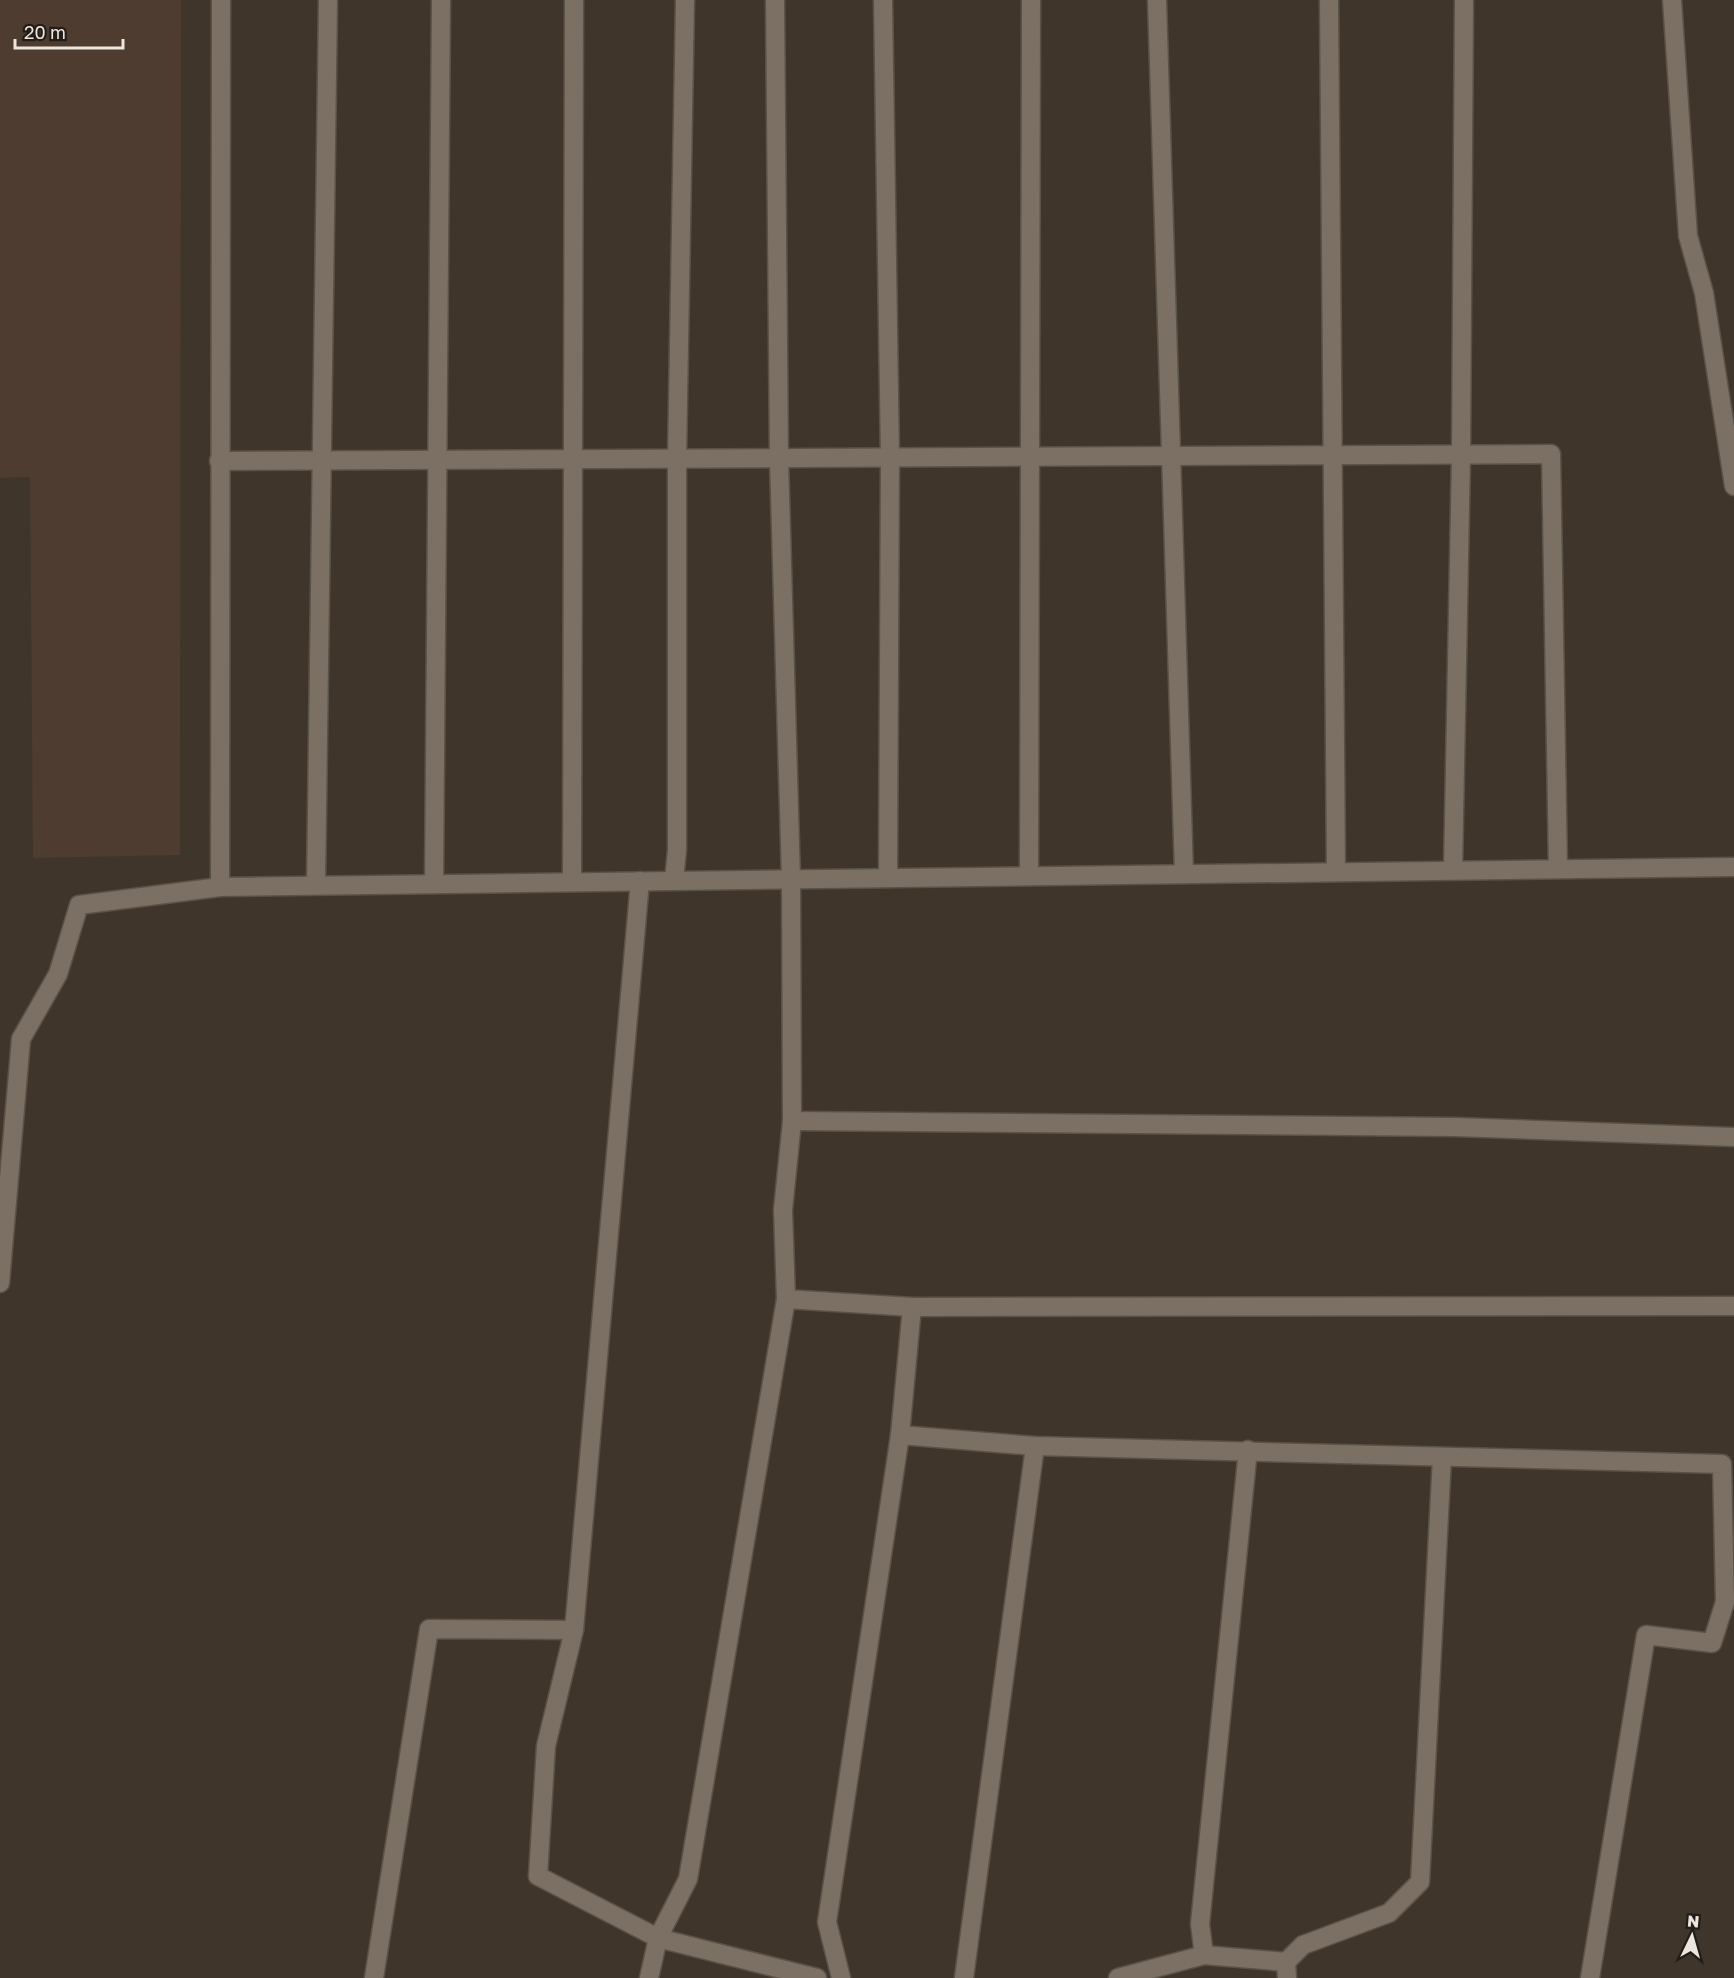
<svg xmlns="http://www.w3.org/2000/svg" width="1734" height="1978" viewBox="0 0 1734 1978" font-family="'Golos Text',sans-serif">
<rect width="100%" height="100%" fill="#40352b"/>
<polygon fill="#4d3c2f" points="0,0 181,0 180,855 33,858 30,477 0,478"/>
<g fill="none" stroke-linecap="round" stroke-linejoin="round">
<g stroke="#5a5148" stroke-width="21">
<g id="minor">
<polyline points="883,0 890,458 888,878"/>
<polyline points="1157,0 1184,874"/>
<polyline points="1329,0 1336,872"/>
<polyline points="1672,0 1688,236 1704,293 1734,486"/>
<polyline points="219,461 1551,454 1558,869"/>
<polyline points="1453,870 1461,455 1464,0"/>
<polyline points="1029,876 1031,0"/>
<polyline points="674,880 677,850 677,459 685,0"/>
<polyline points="572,882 574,0"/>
<polyline points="434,884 441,0"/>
<polyline points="316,885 328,0"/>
<polyline points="220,887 221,0"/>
<polyline points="792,1121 1455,1127 1734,1137"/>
<polyline points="0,1283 21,1039 58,974 79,905 220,887 1734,867"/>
<polyline points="786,1299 912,1307 1734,1306"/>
<polyline points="900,1435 1035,1446 1722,1464 1725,1602 1712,1643 1646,1635 1590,1978"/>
<polyline points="574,1630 546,1746 538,1876 658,1938 817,1978"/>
<polyline points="1204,1955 1200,1924 1248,1450"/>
<polyline points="374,1978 429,1629 574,1630 640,881"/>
<polyline points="649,1978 658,1938 688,1879 786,1299 783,1210 792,1121 791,879 779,459 775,0"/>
<polyline points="841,1978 827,1922 900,1435 912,1307"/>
<polyline points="964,1978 1035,1446"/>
<polyline points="1118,1978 1204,1955 1286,1962"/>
<polyline points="1287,1978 1286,1962 1303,1945 1389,1913 1420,1882 1442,1457"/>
</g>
</g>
<use href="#minor" stroke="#7c6f64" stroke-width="18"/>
</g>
<g transform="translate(1692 1936) rotate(5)" stroke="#231d19" stroke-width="4.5" paint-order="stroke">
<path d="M0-4.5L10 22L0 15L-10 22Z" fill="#ede6df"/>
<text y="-9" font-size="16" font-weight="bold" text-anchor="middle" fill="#ede6df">N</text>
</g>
<path d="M15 39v9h108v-9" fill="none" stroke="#ede6df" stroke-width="3"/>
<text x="24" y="39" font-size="18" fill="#ede6df" stroke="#231d19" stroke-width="4.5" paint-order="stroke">20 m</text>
</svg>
